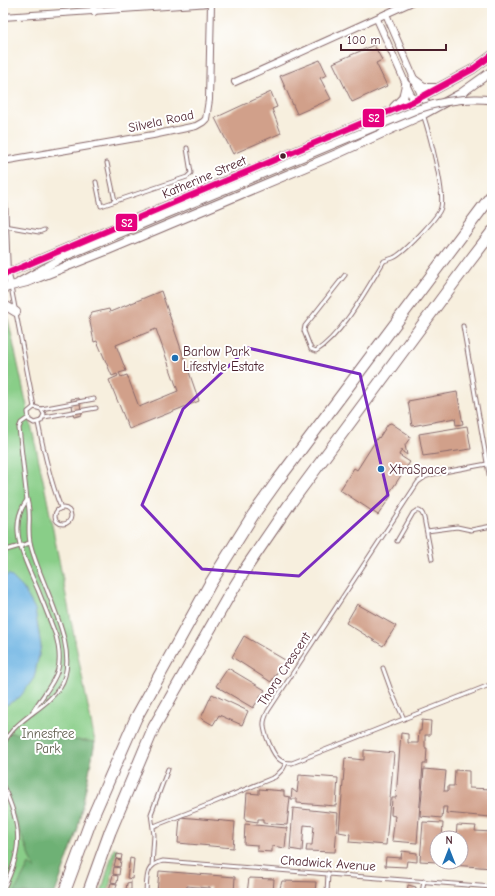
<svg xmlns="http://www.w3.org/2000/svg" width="495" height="896" viewBox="0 0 495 896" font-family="'Comic Neue',sans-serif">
<rect width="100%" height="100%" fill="#fff"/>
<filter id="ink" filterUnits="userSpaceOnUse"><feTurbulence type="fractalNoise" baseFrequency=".025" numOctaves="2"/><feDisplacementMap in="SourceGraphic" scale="8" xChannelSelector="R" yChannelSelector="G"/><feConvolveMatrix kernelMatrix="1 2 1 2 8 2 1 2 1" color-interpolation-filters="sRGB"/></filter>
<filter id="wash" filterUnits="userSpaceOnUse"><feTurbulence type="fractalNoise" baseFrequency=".012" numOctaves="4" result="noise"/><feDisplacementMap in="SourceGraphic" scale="16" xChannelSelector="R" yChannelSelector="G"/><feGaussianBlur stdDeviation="0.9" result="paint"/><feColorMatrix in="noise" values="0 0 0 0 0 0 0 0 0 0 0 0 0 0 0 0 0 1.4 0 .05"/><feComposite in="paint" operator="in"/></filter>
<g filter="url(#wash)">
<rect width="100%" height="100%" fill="#f7efde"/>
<g fill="#89ce88" stroke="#6a765a">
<polygon points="4,308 8,319 44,484 95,742 77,832 55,893 3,893 3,309"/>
<polygon points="114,848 117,849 108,893 101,893"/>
</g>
<polygon fill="#6eb174" stroke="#5c6850" points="3,732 95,742 77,832 55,893 14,893 29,864 35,869 3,789"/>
<polygon fill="#6ab2e2" stroke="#5a6886" points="9,574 23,588 35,609 41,646 34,678 20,697 3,707 3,578"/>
<g id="blocks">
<g fill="#d1a08a" fill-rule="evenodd">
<polygon points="374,45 382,60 376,63 387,86 352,102 333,63"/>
<polygon points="320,60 327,75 320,78 331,99 297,114 280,76"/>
<polygon points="271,92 277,107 272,109 281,133 233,154 215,118"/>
<path d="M161,291L199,401L129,429L109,380L118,376L117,374L112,376L97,341L94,342L89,317L92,313L109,309L110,312ZM156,329L178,391L139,407L127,375L121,377L119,373L126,371L116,345Z"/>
<polygon points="457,392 463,424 456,425 455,418 412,426 408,401"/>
<polygon points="79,398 82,415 74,417 71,399"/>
<polygon points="391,423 409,435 410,438 405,445 407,455 403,452 402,449 399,455 410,462 388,495 391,496 378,515 340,490 354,468 357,470 378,437 379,438 388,424"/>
<polygon points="467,426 471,449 423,456 419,434"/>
<polygon points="357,604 396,626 383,646 346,623"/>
<polygon points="244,636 285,660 271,682 232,657"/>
<polygon points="228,668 265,690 253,708 216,686"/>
<polygon points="212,694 248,711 242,725 219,715 213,725 201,718"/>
<polygon points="422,720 431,721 430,735 425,735 425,748 427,748 426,764 423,764 417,843 392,841 395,816 391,815 392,798 396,798 401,733 408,734 408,743 418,743 419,731 421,731"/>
<polygon points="364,750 394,753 386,845 349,842 350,834 339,832 345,758 364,760"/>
<polygon points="424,769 446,771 444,791 448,791 448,786 454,786 455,770 469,771 469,788 492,789 490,817 446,813 447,807 443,807 442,818 420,816"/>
<polygon points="299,775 338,778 336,806 297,803 297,799 291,799 292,789 297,793"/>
<polygon points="259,789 284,791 284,796 290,797 287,825 263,823 263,819 258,819 258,822 245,820 247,793 259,794"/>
<polygon points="293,808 338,813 335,852 306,851 307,845 312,845 314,826 304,825 302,851 290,849"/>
<polygon points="180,817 235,822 233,848 178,843"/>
<polygon points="423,822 443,823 442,838 437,838 437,862 420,861"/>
<polygon points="245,824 287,828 285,848 272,846 272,852 257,851 257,845 244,844"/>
<polygon points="457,825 476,826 475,831 492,832 492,868 453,865 454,862 461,862 461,838 456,838"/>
<polygon points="402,851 417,853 417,862 407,861 406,867 385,866 386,857 401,858"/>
<polygon points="117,854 122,855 121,860 116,859"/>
<polygon points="130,858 134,859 132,879 127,878"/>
<polygon points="116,859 121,860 120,867 114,866"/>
<polygon points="114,867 120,868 119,875 113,874"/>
<polygon points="159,871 235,877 234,893 210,893 210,887 208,887 208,888 187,886 186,893 157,893"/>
<polygon points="113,875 118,876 117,883 111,882"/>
<polygon points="249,878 274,879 273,893 247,893"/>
<polygon points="282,881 316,882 315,893 281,893 280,888"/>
<polygon points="131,882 131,890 126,890 127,883"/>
<polygon points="111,883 117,884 115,891 109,890"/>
<polygon points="408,885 416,887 415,893 407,893"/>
</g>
</g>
</g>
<g filter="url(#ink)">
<use href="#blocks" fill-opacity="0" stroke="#87686a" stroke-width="1"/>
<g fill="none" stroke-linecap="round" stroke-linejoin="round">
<g stroke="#87686a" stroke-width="5">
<g id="service">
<polyline points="107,163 115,201"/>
<polyline points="96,182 101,206 187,177 191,173 187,148"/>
<polyline points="5,226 39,232 44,230"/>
<path d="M345,275L305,326L304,331L311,349L316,351C343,334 367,288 384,261C387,260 390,259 393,258C402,255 440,216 441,207C445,191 429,132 423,114"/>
<polyline points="11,287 34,407"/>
<polyline points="463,326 492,491"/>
<polyline points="41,409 44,414 41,421 34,423 29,420 28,412 34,407 41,409 94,399"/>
<polyline points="44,417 96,408"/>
<path d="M38,423C44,452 50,480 61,508"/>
<path d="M487,464L433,474L425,477L418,482L268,711C266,715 264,719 264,723C263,731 273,756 280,760C284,763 287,763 292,763L492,684"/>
<path d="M27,500C6,528 26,562 38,590C44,605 50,620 56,636C66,674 52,681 33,711"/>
<circle cx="63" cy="516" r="8"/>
<polyline points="427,531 457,527 471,530 492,526"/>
<path d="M397,541L413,513L416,511C421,510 423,514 424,518L432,559"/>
<polyline points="3,551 30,543"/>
<polyline points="383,668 392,693 404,719"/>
<path d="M3,745C15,718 45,710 60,687C84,650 38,582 30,542C27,528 32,514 27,500L19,428L21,423L28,418"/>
<path d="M3,786C22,826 23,850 3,890"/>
<polyline points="154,826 205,806 275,777 283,769 286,763"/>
<polyline points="152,866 154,835 151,814 168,769"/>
<path d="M146,893C147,877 145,865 163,861L492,887"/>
<polyline points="327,893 328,873"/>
<polyline points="422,893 424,881"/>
</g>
</g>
<g stroke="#87686a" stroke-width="8">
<g id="minor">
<polyline points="93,3 94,12"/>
<polyline points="386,14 422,97 431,109"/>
<polyline points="3,17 211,3"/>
<polyline points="377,19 405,82 416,105"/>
<polyline points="235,82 410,3"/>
<polyline points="3,161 153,135 196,126 203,122 206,119 209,100 211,3"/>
<polyline points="3,175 7,273 11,286"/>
</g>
</g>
<g stroke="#87686a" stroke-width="9">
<polyline id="tertiary" points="19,282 66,256 155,219"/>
</g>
<g stroke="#87686a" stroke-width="10">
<g id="secondary">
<polyline points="413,79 425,88 437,88"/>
<polyline points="394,107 403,98 406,85"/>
<polyline points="3,275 414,101 473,69 492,55"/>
<polyline points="3,289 11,286 27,282 108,250 339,153 420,116 460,94 492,71"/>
<polyline points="3,304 16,312"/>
</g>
</g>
<g stroke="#87686a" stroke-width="13">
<g id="motorway">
<polyline points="64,893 90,823 136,718 210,584 253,515 278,480 492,195"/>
<polyline points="88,893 110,832 154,727 227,599 248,565 289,505 469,262 492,232"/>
</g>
</g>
<use href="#service" stroke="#fff" stroke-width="3"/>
<use href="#minor" stroke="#fff" stroke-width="6"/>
<use href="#tertiary" stroke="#fff" stroke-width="7"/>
<use href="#secondary" stroke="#fff" stroke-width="8"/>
<use href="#motorway" stroke="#fff" stroke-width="11"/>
<g stroke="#87686a" stroke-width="9" stroke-linecap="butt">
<path id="tertiary-bridge" d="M155,219L418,109C442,101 466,97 492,100"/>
</g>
<use href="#tertiary-bridge" stroke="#fff" stroke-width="7"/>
<g stroke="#fff" stroke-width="9">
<polyline id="bus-1" points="3,275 414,101 473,69 492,55"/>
</g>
<use href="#bus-1" stroke="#e5007d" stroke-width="6"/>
</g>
</g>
<path fill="none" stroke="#7b2cbf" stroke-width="3" stroke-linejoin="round" d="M248,348L360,374L388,495L299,576L202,569L142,505L183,409Z"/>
<circle fill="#4a1f2b" stroke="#fff" stroke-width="1.5" cx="283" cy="156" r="3.5"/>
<g fill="#1f6fb2" stroke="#fff" stroke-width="1.5">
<circle cx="175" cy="358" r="4"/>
<circle cx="381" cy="469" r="4"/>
</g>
<g text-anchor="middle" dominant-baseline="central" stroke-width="4" stroke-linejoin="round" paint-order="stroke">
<g font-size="13" fill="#4a1f2b" stroke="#fff">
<text transform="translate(161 121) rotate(-12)">Silvela Road</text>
<text transform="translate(204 177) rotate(-23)">Katherine Street</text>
<text transform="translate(284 669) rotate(-57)">Thora Crescent</text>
<text transform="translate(328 863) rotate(4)">Chadwick Avenue</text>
</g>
<g font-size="13" fill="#4a1f2b" stroke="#fff" text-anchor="start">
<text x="183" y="351">Barlow Park<tspan x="183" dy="15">Lifestyle Estate</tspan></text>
<text x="389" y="469">XtraSpace</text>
</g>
<g font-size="13" fill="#605c4c" stroke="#fff">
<text x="48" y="733">Innesfree<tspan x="48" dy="15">Park</tspan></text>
</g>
</g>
<g stroke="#fff" stroke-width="1.5">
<rect x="362" y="108" width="23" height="20" rx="4" fill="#e5007d"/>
<rect x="115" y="213" width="23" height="19" rx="4" fill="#e5007d"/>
</g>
<g font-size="11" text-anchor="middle" font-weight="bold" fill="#fff">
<text x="374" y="122">S2</text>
<text x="127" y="227">S2</text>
</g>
<rect width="495" height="896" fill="none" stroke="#fff" stroke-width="16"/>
<g transform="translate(449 850)"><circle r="19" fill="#ffffff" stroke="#b7a5aa"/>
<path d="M0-3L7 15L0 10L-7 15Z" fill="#1f6fb2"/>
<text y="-6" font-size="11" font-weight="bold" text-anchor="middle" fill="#4a1f2b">N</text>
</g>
<path d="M341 44v6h105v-6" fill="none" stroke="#4a1f2b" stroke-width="2"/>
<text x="347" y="44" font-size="12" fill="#4a1f2b" stroke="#ffffff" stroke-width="3" paint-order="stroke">100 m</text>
</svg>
